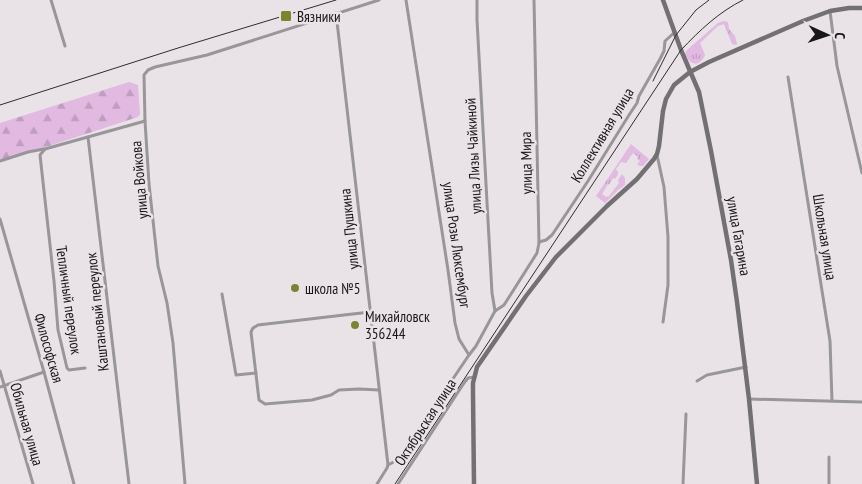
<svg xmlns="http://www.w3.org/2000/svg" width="862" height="484" viewBox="0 0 862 484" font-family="'PT Sans Narrow',sans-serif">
<defs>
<pattern id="grass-tufts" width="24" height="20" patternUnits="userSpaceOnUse" patternTransform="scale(1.25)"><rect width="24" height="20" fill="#e1b9e1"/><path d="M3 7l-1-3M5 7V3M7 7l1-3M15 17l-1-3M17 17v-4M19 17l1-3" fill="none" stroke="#c09ec0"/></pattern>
<pattern id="forest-firs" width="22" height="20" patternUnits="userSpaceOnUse" patternTransform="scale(1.25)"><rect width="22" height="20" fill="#e1b9e1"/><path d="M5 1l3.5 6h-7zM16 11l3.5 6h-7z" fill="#c09ec0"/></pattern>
</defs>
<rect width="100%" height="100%" fill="#e9e3e8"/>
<g fill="url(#grass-tufts)">
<path d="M724,21L728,22L729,29L735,36L737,44L735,45L732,44L724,24L718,26L700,43L705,55C700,67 690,66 685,54L687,50L718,23Z"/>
<polygon points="631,144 649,159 643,166 640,166 637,164 640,161 637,159 638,157 633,153 626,163 621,162 616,169 618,172 618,174 615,179 613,178 609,185 608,184 602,194 606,197 609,196 619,183 618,180 622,174 625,178 625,185 618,190 605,203 596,196"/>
</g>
<polygon fill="url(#forest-firs)" points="129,82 138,85 140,114 138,117 0,162 0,123"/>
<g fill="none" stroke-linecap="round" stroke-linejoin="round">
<g stroke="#989698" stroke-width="3">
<polyline points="51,0 65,46"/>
<polyline points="477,0 477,20 492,293 495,311"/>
<polyline points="830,11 837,66 862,173"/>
<polyline points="336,13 388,465 387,468 377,484"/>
<polyline points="788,77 830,341 832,401"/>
<polyline points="88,137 129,484"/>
<polyline points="657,155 664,187 668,237 668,285 663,322"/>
<polyline points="0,161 28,152 44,149"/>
<polyline points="0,219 44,372 74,484"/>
<polyline points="539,242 546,240 552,235 588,181 629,115 637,103 639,96 660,59 664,51 665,41 675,32"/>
<polyline points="222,294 236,375 256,373"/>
<polyline points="370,312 258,325 253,328 251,332 259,400 265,404 312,400 331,395 339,390 359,389 379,390"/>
<polyline points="469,355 476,346 495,311 504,305 537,253 539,243 534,0"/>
<polyline points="85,368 69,370 67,368 58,330 54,281 40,155 45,149 145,121"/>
<polyline points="0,371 33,484"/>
<polyline points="697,381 707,375 746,367"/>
<polyline points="0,387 44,372"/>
<polyline points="749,399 862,402"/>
<polyline points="829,457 829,484"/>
<polyline points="388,465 401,458 421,426 469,355 459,339 455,323 448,270 406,0"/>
<polyline points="185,484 173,343 167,303 158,266 149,184 145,121 144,75 148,70 155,67 207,55 379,0"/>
<polyline points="398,484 464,383 468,378 474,377"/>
<polyline points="683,484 686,414"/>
</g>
<g stroke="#737073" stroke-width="4.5">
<polyline points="663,0 681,50 699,92 711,151 731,260 737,302 749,399 757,484"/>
<polyline points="474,484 473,394 473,383 477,367 526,296 556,257 607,206 637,179 654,159 657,154 659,146 663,111 666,99 674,85 690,72 709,62 803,21 830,11 849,8 862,8"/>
</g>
<g stroke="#2e2c2e" stroke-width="1">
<polyline points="653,81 676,35 696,10 709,0"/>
<polyline points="0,105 178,48 336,0"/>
<path d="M395,484L681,50C700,30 719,12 743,0"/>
</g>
</g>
<g fill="#7a8532" stroke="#e9e3e8" stroke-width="2">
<rect x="280" y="10" width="12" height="12" rx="2.5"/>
<circle cx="295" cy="288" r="5"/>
<circle cx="355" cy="325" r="5"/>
</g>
<g text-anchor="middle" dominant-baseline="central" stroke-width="5" stroke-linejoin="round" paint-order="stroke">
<g font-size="15" fill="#181618" stroke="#e9e3e8" text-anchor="start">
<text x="297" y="16">Вязники</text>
<text x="305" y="288">школа №5</text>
<text x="365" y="316">Михайловск<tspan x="365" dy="17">356244</tspan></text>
</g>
<g font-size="15" fill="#181618" stroke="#e9e3e8">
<text transform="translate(602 135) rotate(-59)">Коллективная улица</text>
<text transform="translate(473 156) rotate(-93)">улица Лизы Чайкиной</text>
<text transform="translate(526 163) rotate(-91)">улица Мира</text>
<text transform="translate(139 180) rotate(-95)">улица Войкова</text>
<text transform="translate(349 229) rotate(-96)">улица Пушкина</text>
<text transform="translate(739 236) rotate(80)">улица Гагарина</text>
<text transform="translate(825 237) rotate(81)">Школьная улица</text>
<text transform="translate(457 245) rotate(82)">улица Розы Люксембург</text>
<text transform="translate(69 300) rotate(82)">Тепличный переулок</text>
<text transform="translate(97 312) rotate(-96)">Каштановый переулок</text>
<text transform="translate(49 348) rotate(74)">Философская</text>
<text transform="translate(425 422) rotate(-57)">Октябрьская улица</text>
<text transform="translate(27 424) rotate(74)">Обильная улица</text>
</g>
</g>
<g transform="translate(827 35) rotate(93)" stroke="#e9e3e8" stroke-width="4" paint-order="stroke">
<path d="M0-4L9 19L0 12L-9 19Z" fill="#181618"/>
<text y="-8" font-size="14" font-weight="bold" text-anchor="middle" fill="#181618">С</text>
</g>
</svg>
